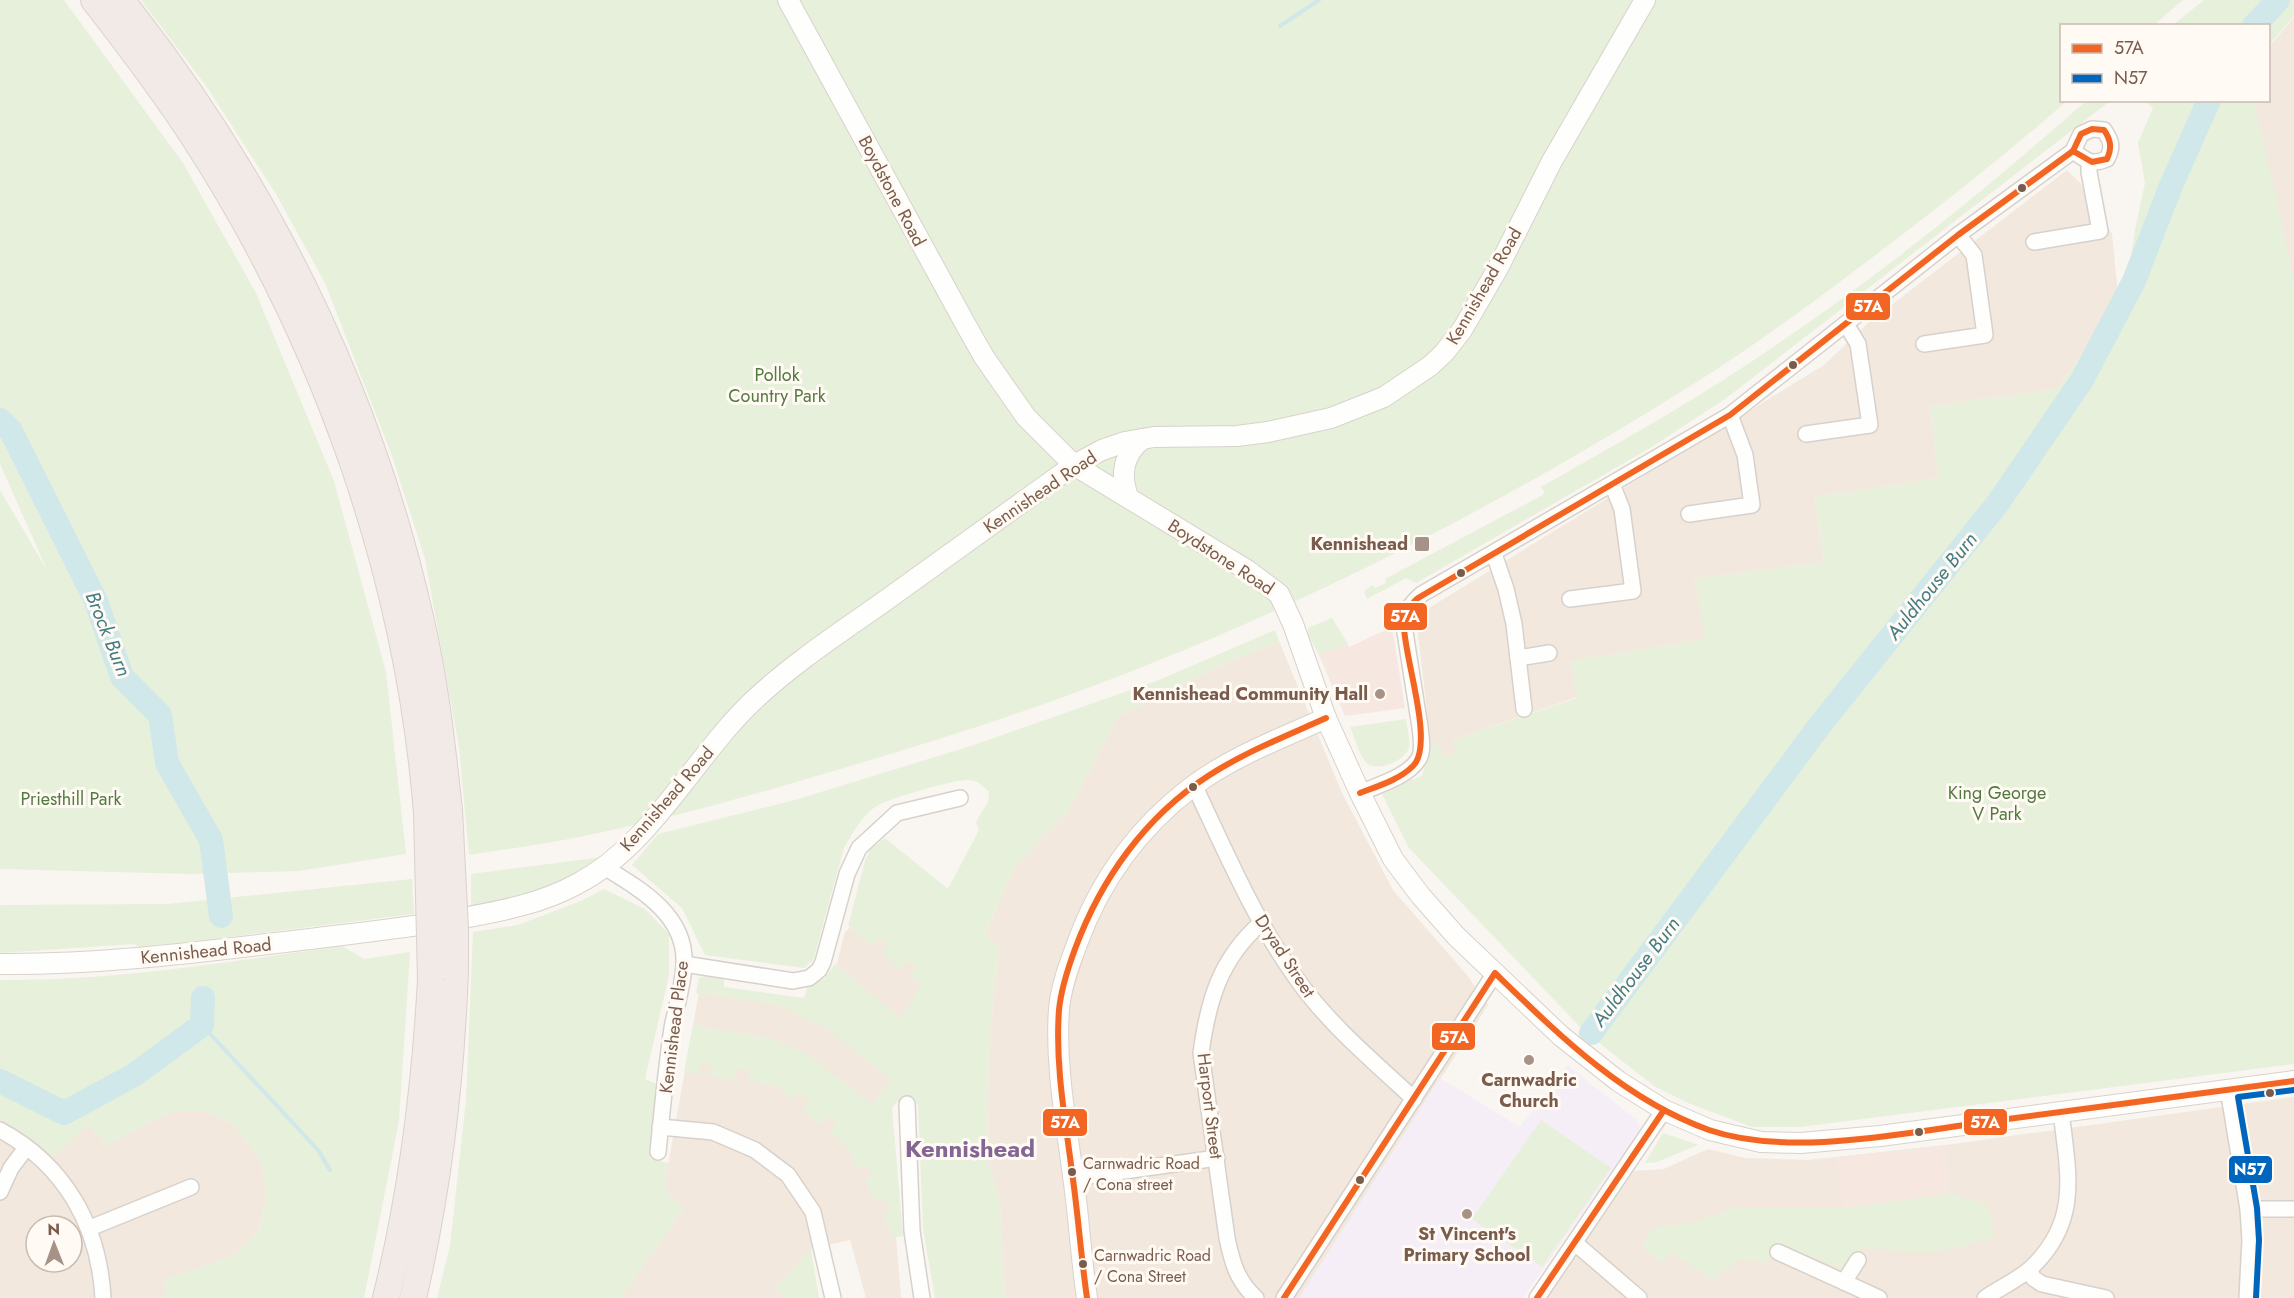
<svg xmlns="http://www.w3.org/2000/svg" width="2294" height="1298" viewBox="0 0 2294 1298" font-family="Jost,sans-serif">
<rect width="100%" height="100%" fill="#f9f5f0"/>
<g fill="#f2e8de" fill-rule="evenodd">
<polygon points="2294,17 2294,285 2253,101 2268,100 2269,47"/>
<polygon points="2067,170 2081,184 2112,234 2119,303 2056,390 1930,406 1939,478 1815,497 1824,562 1695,579 1706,639 1571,661 1577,697 1453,740 1457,753 1443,757 1439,745 1431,745 1416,616 1824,365 1868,323"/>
<polygon points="1279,641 1342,793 1393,890 1467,975 1488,1005 1300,1298 1005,1298 1000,1206 987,1154 989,1045 999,947 985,935 1013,869 1069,810 1118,716 1215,668"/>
<polygon points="862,917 913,949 931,988 885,1105 901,1298 866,1298 850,1240 811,1249 775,1289 785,1298 621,1298 684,1208 664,1188 700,986 802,1003 832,983 845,932"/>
<polygon points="2294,1097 2294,1298 1546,1298 1634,1171 1664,1169 1708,1149 1745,1158 1808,1160 1946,1145"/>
<path d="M178,1111H207L234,1125L262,1161L267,1196L258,1232L232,1257L164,1280L166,1298H0V1119L22,1133L89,1125L107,1145L164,1115ZM36,1226H72V1262H36Z"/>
</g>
<g fill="#f6e8e1">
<polygon points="1392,627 1405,708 1345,716 1319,655 1348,644 1349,647"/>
<polygon points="1946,1145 1949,1194 1843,1208 1837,1157"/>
</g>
<polygon fill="#f6eef6" points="1567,1065 1637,1120 1640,1130 1523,1298 1299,1298 1440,1078 1520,1127"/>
<g fill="#e7f0db">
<polygon points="0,0 64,0 183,163 256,293 334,481 386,672 406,854 299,871 190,874 0,869 0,490 48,572 0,464"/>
<path d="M141,0H2183L2154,25L2062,26V100L2067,101C1999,160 1929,215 1857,269C1804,309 1751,348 1695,383C1522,492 1342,587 1152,663C1049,705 943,739 837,770C753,795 669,819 584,836C546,844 507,849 469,855L459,747L425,559L392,456L325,283L276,194L207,87Z"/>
<polygon points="2204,0 2270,0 2247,18 2242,25 2173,25"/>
<polygon points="2291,0 2294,0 2294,16 2269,45 2268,26 2264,25 2272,16"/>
<path d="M2086,101H2110L1725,399L1650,448L1416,583L1406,578L1367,599L1364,591L1373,585L1375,588L1386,583L1385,579L1539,497L1545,493L1541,487C1622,441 1703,396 1779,343C1887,270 1989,187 2086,101Z"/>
<polygon points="2145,101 2204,101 2176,159 2144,248 2124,293 2173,205 2217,101 2254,101 2294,279 2294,1064 1800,1127 1752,1127 1688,1103 1654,1086 1584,1031 1409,848 1381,792 1422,776 1431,745 1439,744 1443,757 1456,753 1453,740 1577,698 1571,661 1705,639 1695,579 1824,562 1815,497 1939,478 1930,406 2056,390 2119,303 2129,270 2135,230 2145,183 2138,143 2153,108"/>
<polygon points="1332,618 1348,644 1319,655 1308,635 1308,628"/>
<path d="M1275,630L1279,641L1215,668L1118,716L1069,810L1013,869L985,934L999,947L989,1045L987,1154L1000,1206L1005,1298H935L923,1229L918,1105L911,1099L898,1101L892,1107L903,1236L893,1238L882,1215L890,1209L884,1197L874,1202L865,1179L873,1175L866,1164L857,1169L847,1146L830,1132L837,1124L828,1116L821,1125L802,1109L809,1102L800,1093L793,1099L778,1087L749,1081L750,1071L736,1069L733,1081L711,1076L712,1064L701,1063L699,1074L684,1072L693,1025L772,1038L810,1056L872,1104L890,1080L831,1031L778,1005L696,993L699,978L706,976L724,978V987L804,998L808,986L825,978L835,964L901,1018L921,986L910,976L916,967L909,961L901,970L882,954L889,945L879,938L873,946L848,926L865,861L870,850L885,838L948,889L979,830L976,822L988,802L989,792C983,785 976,779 965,780C951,781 886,799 875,807C862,816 852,834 844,848L813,960L804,968L705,955L682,908L632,865L658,834L795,800L974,745L1159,680Z"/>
<path d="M1406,719C1407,727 1410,738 1409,746C1408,760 1374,775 1365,761C1358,752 1355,738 1350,727Z"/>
<polygon points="603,857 566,881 521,898 471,907 471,874"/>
<polygon points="412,879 414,914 140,948 134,944 0,953 0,905 168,904"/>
<polygon points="604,889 645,909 669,934 669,975 645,1079 659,1085 650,1159 669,1163 664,1188 684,1208 621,1298 437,1298 450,1246 466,1100 473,932 518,925 581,901"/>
<path d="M342,946L364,959L410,952L399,1121L364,1298H166L163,1280L232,1257L258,1232L267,1196L262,1161L234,1125L207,1111H178L164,1115L107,1145L89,1125L53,1156L22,1133L0,1119V980C114,981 229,962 342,946Z"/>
<polygon points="1541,1120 1611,1168 1542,1267 1472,1219"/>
<polygon points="1663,1133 1698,1145 1657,1162 1645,1163"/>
<polygon points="1949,1194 1988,1204 1995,1238 1944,1251 1894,1251 1864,1247 1842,1268 1780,1245 1765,1263 1740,1259 1712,1280 1672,1252 1662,1263 1642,1247 1651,1229 1698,1221 1734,1208 1843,1208"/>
<polygon points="811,1249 819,1298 785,1298 775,1289"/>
</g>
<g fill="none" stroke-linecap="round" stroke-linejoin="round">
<g stroke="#d0e8ea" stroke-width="4">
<polyline points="1280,26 1319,0"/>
<polyline points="202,1025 318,1150 330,1170"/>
</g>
<g stroke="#d0e8ea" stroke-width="24">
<polyline points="2254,26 2278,0"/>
<polyline points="0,420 11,431 96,601 122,677 160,715 167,763 211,840 221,916"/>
<polyline points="1591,1033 1820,725 1998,503 2082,380 2134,281 2170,188 2209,100"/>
<polyline points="0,1081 64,1113 134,1075 202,1025 203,998"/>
</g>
<g stroke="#d7d1cb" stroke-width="18">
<g id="street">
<polyline points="2034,242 2100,231 2089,172 2089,162"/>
<polyline points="1924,344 1985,335 1974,255 1958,235"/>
<polyline points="1806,434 1870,425 1858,344 1846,324"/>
<polyline points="1689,514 1752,505 1745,455 1730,415"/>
<polyline points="1494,554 1506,589 1514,624 1524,709"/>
<polyline points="1570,599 1633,591 1622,509 1612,484"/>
<polyline points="1518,658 1549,653"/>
<path d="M1194,785C1226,852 1255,922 1299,982C1331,1026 1374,1062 1414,1099"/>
<path d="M1360,793C1378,785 1407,777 1418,760C1424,752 1421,737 1420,727L1404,626C1406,611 1410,604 1422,594L1730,415L1958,235L2073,151L2081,134L2092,129L2104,130C2112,142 2113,147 2107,159C2090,166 2087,160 2073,151"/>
<path d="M604,867C640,889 687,915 684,965C683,986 676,1007 672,1028C666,1069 662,1111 658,1152"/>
<polyline points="684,964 793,981 809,978 819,970 823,962 847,874 859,848 897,813 960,798"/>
<polyline points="2228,1089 2248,1209 2250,1240 2247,1298"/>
<polyline points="907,1104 912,1231 922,1298"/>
<polyline points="660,1127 713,1132 755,1150 788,1175 813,1212 833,1298"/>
<path d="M0,1130C65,1165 99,1226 103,1298"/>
<polyline points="1074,1178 1217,1158"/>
<polyline points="0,1192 11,1168 26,1148"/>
<polyline points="2248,1209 2294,1209"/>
<polyline points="90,1228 191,1187"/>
<polyline points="1575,1243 1639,1298"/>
<polyline points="1778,1252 1879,1298"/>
<polyline points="2030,1269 2033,1278 2042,1284 2106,1298"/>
<polyline points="1844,1282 1858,1260"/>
<path d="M1256,1298C1237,1281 1232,1262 1227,1238L1201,1053C1208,1001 1220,959 1261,923"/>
<polyline points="1284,1298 1495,973"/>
<polyline points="1537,1298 1664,1110"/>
<path d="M1985,1298C1999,1288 2018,1280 2031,1268C2081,1221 2068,1172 2061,1112"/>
</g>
</g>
<g stroke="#d9d2cb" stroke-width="22">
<g id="secondary">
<polyline points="788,0 967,327 984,357 1026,417 1074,465 1247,570 1279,594 1293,624 1326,718 1360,793 1393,859 1420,895 1456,936 1561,1036 1618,1081 1664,1110 1710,1130 1761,1142 1801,1143 1880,1136 2294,1081"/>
<path d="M1128,497C1120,474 1123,455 1142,439"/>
<path d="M0,964C104,965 207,951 310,939C358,933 405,928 452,920C495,912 539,905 577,884C652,845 693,758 753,701C792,664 838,634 882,603C946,557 1010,511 1074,465L1102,450L1125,442L1154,437L1237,436L1268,432L1331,418L1384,397L1430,366L1444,353L1462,330L1497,270L1552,161L1645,0"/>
<path d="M1087,1298C1081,1258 1079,1217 1073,1176C1066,1121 1055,1065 1059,1009C1061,987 1069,965 1077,944C1100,880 1139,827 1193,786C1233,756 1282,738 1326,718"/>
</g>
</g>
<g stroke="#dad1cc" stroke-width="28">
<g id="highway">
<path d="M94,0C129,45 164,91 195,139C325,340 408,574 427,813"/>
<path d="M121,0C267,184 368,388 420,617C435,681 442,745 449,810"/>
<path d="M386,1298C412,1194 425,1088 431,980"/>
<path d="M413,1298C438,1190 451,1082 455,971"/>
</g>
</g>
<use href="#street" stroke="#fefefd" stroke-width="15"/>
<use href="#secondary" stroke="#fefefd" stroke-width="20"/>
<use href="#highway" stroke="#f2eae7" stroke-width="26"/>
<g stroke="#dad1cc" stroke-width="28" stroke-linecap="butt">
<g id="highway-bridge">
<polyline points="449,810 455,929 455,971"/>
<polyline points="427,813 431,980"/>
</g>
</g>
<use href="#highway-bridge" stroke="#f2eae7" stroke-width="26"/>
<g stroke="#fffaf3" stroke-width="10">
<g id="bus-1">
<path d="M2092,129L2104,130C2111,140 2112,148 2107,159L2092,162L2073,151L2081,134Z"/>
<path d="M1360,793C1378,786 1399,780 1413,766C1435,744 1404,657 1404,626C1404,615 1410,605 1418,598L1730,415L1958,235L2073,151"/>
<path d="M1087,1298C1081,1256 1078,1214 1072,1172C1065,1118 1055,1064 1059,1010C1061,989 1068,968 1075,949C1101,879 1145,817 1208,776C1245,752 1286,736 1326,718"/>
<path d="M1284,1298L1495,973C1558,1034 1624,1100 1709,1130C1791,1158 1908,1132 1993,1121C2093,1108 2194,1094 2294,1081"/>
<polyline points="1537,1298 1664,1110"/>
</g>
</g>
<g stroke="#fffaf3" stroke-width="10">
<polyline id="bus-2" points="2256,1298 2259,1240 2257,1208 2238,1097 2294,1090"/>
</g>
<use href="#bus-1" stroke="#f26522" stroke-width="6"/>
<use href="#bus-2" stroke="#0065bd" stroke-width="6"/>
</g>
<g fill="#7a5c4d" stroke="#fffaf3" stroke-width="2">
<circle cx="2022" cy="188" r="5"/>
<circle cx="1793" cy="365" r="5"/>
<circle cx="1461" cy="573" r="5"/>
<circle cx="1193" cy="787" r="5"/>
<circle cx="2270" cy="1093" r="5"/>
<circle cx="1919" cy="1132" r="5"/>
<circle cx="1072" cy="1172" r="5"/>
<circle cx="1360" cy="1180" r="5"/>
<circle cx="1083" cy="1264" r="5"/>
</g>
<g fill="#a69286" stroke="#fffaf3" stroke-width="2">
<rect x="1414" y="536" width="16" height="16" rx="3"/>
<circle cx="1380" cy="694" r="6"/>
<circle cx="1529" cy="1060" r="6"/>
<circle cx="1467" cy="1214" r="6"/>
</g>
<g text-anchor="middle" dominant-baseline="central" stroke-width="6" stroke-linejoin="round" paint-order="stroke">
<g font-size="16" fill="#7a5c4d" stroke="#fffaf3" text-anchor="start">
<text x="1083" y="1163">Carnwadric Road<tspan x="1083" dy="21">/ Cona street</tspan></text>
<text x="1094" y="1255">Carnwadric Road<tspan x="1094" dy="21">/ Cona Street</tspan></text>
</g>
<g font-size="18" fill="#7a5c4d" stroke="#fffaf3">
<text transform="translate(892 191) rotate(62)">Boydstone Road</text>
<text transform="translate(1484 286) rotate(-60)">Kennishead Road</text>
<text transform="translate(1040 492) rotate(-34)">Kennishead Road</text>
<text transform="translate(1221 557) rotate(33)">Boydstone Road</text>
<text transform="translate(667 799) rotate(-49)">Kennishead Road</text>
<text transform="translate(206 951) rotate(-6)">Kennishead Road</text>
<text transform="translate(1285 956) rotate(57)">Dryad Street</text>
<text transform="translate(674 1027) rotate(-83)">Kennishead Place</text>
<text transform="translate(1210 1106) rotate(83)">Harport Street</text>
</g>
<g font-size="18" fill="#537a41" stroke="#fffaf3">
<text x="777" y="375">Pollok<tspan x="777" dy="21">Country Park</tspan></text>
<text x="1997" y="793">King George<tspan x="1997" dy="21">V Park</tspan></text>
<text x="71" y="799">Priesthill Park</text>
</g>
<g font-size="18" font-weight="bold" fill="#7a5c4d" stroke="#fffaf3" text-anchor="end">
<text x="1408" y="544">Kennishead</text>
<text x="1368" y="694">Kennishead Community Hall</text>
<text x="1529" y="1080" text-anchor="middle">Carnwadric<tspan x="1529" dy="21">Church</tspan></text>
<text x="1467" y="1234" text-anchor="middle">St Vincent's<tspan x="1467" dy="21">Primary School</tspan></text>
</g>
<g font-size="20" font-style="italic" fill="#437c86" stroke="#fffaf3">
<text transform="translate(1932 586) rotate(-51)">Auldhouse Burn</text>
<text transform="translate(108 634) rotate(68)">Brock Burn</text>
<text transform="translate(1636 972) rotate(-53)">Auldhouse Burn</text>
</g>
<g font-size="24" font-weight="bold" fill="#846695" stroke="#fffaf3">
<text x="970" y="1148">Kennishead</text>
</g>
</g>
<g stroke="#fffaf3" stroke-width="2">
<rect x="1845" y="292" width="46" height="29" rx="6" fill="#f26522"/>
<rect x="1383" y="602" width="45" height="29" rx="6" fill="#f26522"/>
<rect x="1431" y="1022" width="45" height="29" rx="6" fill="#f26522"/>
<rect x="1963" y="1108" width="45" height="28" rx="6" fill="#f26522"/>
<rect x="1042" y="1108" width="46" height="29" rx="6" fill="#f26522"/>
<rect x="2228" y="1155" width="45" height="29" rx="6" fill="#0065bd"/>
</g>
<g font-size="16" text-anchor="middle" font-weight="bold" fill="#fff">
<text x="1868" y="312">57A</text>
<text x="1405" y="622">57A</text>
<text x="1454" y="1043">57A</text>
<text x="1985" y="1128">57A</text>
<text x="1065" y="1128">57A</text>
<text x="2250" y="1175">N57</text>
</g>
<rect x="2060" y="24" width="210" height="78" fill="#fffaf3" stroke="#cabbb1" stroke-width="1.5"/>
<rect x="2072" y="44" width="30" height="9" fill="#f26522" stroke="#cabbb1" stroke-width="1.5"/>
<text x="2114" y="54" font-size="18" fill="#7a5c4d">57A</text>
<rect x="2072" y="74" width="30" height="9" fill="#0065bd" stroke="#cabbb1" stroke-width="1.5"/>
<text x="2114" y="84" font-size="18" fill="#7a5c4d">N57</text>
<g transform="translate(54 1244) rotate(359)"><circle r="28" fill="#fffaf3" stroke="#cabbb1" stroke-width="1.5"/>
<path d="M0-4.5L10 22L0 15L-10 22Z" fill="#a69286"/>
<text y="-9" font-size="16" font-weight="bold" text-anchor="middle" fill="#7a5c4d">N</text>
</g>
</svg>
